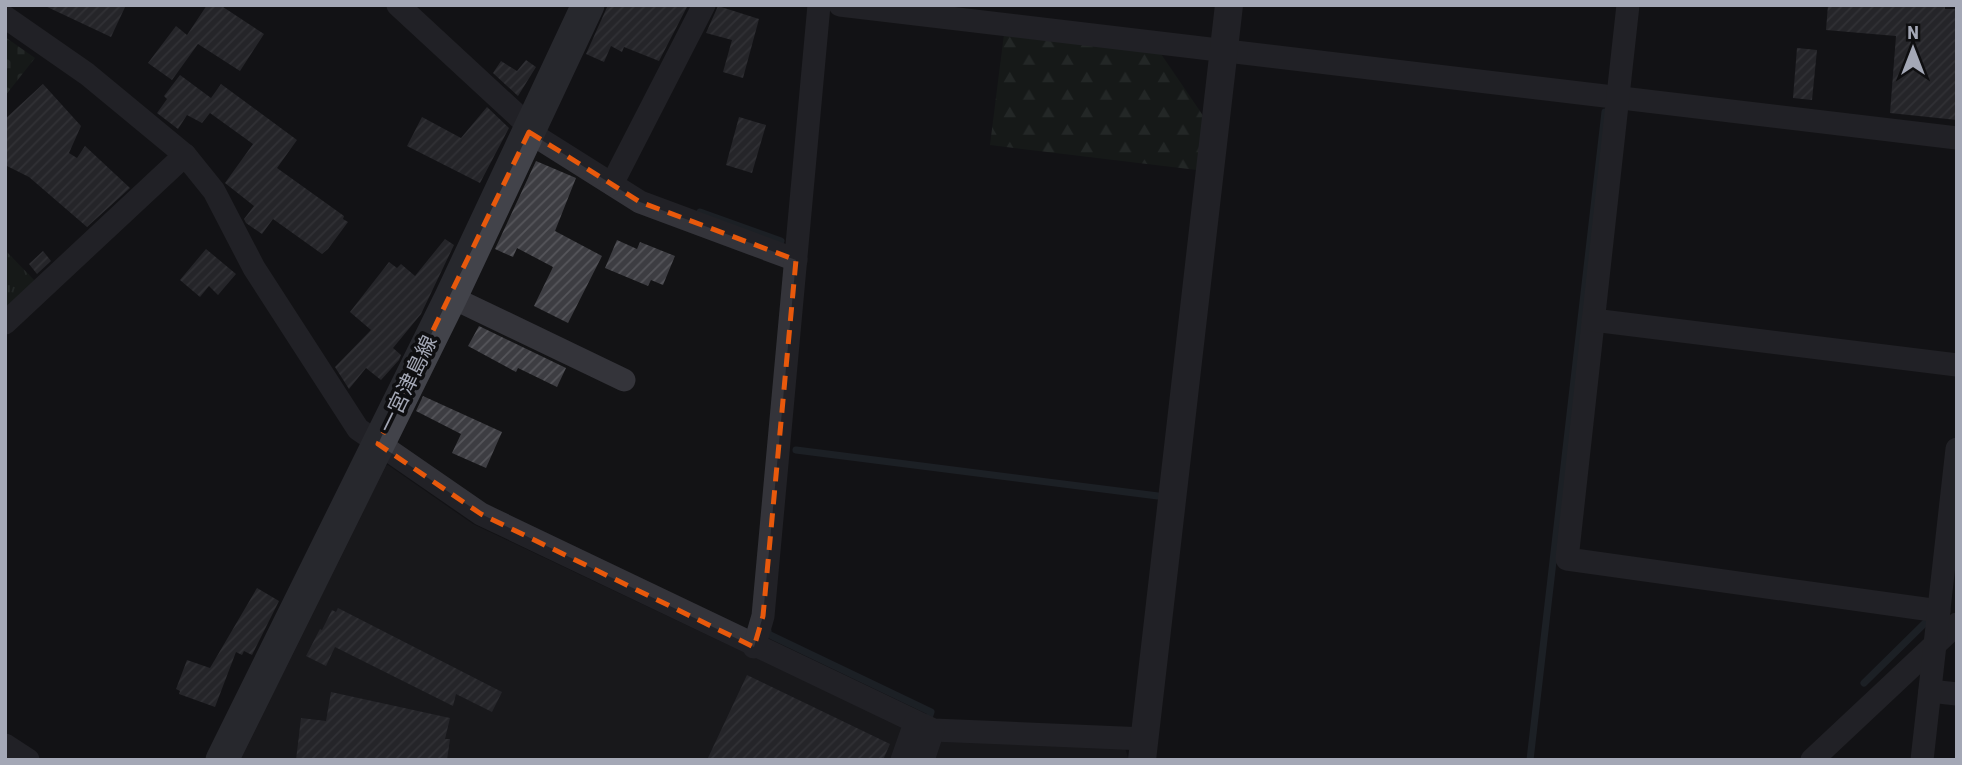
<svg xmlns="http://www.w3.org/2000/svg" width="1962" height="765" viewBox="0 0 1962 765" font-family="'Roboto Condensed','Noto Sans JP',sans-serif">
<defs>
<pattern id="grass-tufts" width="24" height="20" patternUnits="userSpaceOnUse" patternTransform="scale(1.75)"><rect width="24" height="20" fill="#1b231c"/><path d="M3 7l-1-3M5 7V3M7 7l1-3M15 17l-1-3M17 17v-4M19 17l1-3" fill="none" stroke="#39403b"/></pattern>
<pattern id="forest-firs" width="22" height="20" patternUnits="userSpaceOnUse" patternTransform="scale(1.75)"><rect width="22" height="20" fill="#1b231c"/><path d="M5 1l3.5 6h-7zM16 11l3.5 6h-7z" fill="#39403b"/></pattern>
<pattern id="cemetery-stones" width="16" height="16" patternUnits="userSpaceOnUse" patternTransform="scale(1.75)"><rect width="16" height="16" fill="#1b231c"/><path d="M2 7V4a2 2 0 0 1 4 0v3zM10 15v-3a2 2 0 0 1 4 0v3z" fill="#39403b"/></pattern>
<pattern id="building-hatch" width="6" height="6" patternUnits="userSpaceOnUse" patternTransform="scale(1.75)"><rect width="6" height="6" fill="#3d3d42"/><path d="M-1 1l2-2M0 6l6-6M5 7l2-2" fill="none" stroke="#56565b"/></pattern>
</defs>
<rect width="100%" height="100%" fill="#131315"/>
<g fill="#1f1f22">
<polygon points="388,465 473,524 904,728 894,760 235,760 380,467"/>
<polygon points="935,735 1124,745 1129,760 926,760"/>
</g>
<polygon fill="url(#grass-tufts)" points="5,250 38,284 5,314"/>
<polygon fill="url(#forest-firs)" points="1004,34 1161,54 1204,117 1197,170 990,145"/>
<polygon fill="url(#cemetery-stones)" points="5,37 35,58 5,96"/>
<g fill="none" stroke-linecap="round" stroke-linejoin="round">
<g stroke="#293139" stroke-width="7">
<polyline points="700,212 781,241"/>
<polyline points="796,450 1158,496"/>
<polyline points="768,631 768,634 931,712 929,718"/>
<polyline points="1864,683 1929,619"/>
<polyline points="1530,760 1605,112"/>
</g>
</g>
<g fill="url(#building-hatch)">
<polygon points="43,5 126,5 111,37"/>
<polygon points="207,5 220,5 264,34 240,71 198,44 172,80 148,63 176,26 187,35"/>
<polygon points="608,5 688,5 659,61 624,47 622,52 611,46 604,62 586,54"/>
<polygon points="1828,5 1945,5 1945,9 1957,9 1957,120 1890,113 1896,36 1826,30"/>
<polygon points="718,6 759,19 743,78 723,72 732,40 706,33"/>
<polygon points="1797,48 1817,50 1812,100 1793,98"/>
<polygon points="526,60 536,67 518,96 493,73 501,61 517,71"/>
<polygon points="180,75 211,98 221,84 297,140 277,168 344,216 343,219 348,222 328,249 322,254 273,219 262,234 246,223 244,219 254,206 225,183 253,144 210,113 202,123 187,115 178,129 157,113 167,99 164,96"/>
<polygon points="43,84 81,126 69,153 77,158 85,146 130,188 87,227 29,177 5,165 5,119"/>
<polygon points="487,107 509,128 480,183 407,146 422,117 461,138"/>
<polygon points="739,117 766,125 752,173 726,165"/>
<polygon points="536,161 576,178 555,231 602,256 568,323 534,306 553,267 517,248 513,257 495,249"/>
<polygon points="445,239 454,245 421,314 393,348 401,355 399,360 381,380 366,368 349,389 335,367 371,330 350,312 389,262 397,268 401,264 415,276"/>
<polygon points="617,240 637,249 640,242 675,256 663,285 651,280 648,286 605,268"/>
<polygon points="206,249 236,274 218,295 209,286 200,297 180,280"/>
<polygon points="43,251 51,261 37,274 29,264"/>
<polygon points="479,326 566,368 557,387 518,368 516,372 468,346"/>
<polygon points="423,396 502,432 486,468 452,453 461,434 416,411"/>
<polygon points="257,588 279,601 252,655 244,651 242,655 236,652 215,707 179,694 180,691 176,689 187,660 210,668"/>
<polygon points="338,608 502,692 492,712 456,694 453,706 335,647 326,666 306,656 320,629 322,630 332,610 336,612"/>
<polygon points="747,675 890,744 883,760 707,760"/>
<polygon points="331,692 450,718 445,739 450,739 447,760 296,760 301,718 326,721"/>
</g>
<g fill="none" stroke-linecap="round" stroke-linejoin="round">
<g stroke="#34343a" stroke-width="23">
<polyline points="398,5 531,128"/>
<polyline points="840,5 1957,138"/>
<polyline points="1628,5 1567,559 1939,611"/>
<polyline points="5,17 87,74 185,155 214,191 254,268 358,429 481,514 933,730 1145,739"/>
<polyline points="529,132 640,202 796,260"/>
<polyline points="612,184 704,5"/>
<polyline points="451,297 624,380"/>
<polyline points="1593,320 1957,365"/>
<polyline points="5,323 185,155"/>
<polyline points="754,647 763,616 819,5"/>
<polyline points="1930,691 1957,694"/>
<polyline points="5,745 28,760"/>
<polyline points="902,760 915,723"/>
<polyline points="923,760 933,730"/>
<polyline points="1812,760 1957,624"/>
<polyline points="1922,760 1957,449"/>
</g>
<polyline stroke="#34343a" stroke-width="28" points="1142,760 1229,5"/>
<polyline stroke="#42434a" stroke-width="33" points="222,760 451,297 588,5"/>
</g>
<path d="M0 0H1962V765H0ZM529,132L640,202L796,260L763,616L754,647L481,514L378,444Z" fill="#131315" fill-opacity=".55" fill-rule="evenodd"/>
<path fill="none" stroke="#e8590c" stroke-width="5" stroke-dasharray="14 9" stroke-linejoin="round" d="M529,132L640,202L796,260L763,616L754,647L481,514L378,444Z"/>
<g text-anchor="middle" dominant-baseline="central" stroke-width="7" stroke-linejoin="round" paint-order="stroke">
<g font-size="21" fill="#a4a8b6" stroke="#0e0e10">
<text transform="translate(408 384) rotate(-64)">一宮津島線</text>
</g>
</g>
<rect width="1962" height="765" fill="none" stroke="#a4a8b6" stroke-width="14"/>
<g transform="translate(1913 49)" stroke="#0e0e10" stroke-width="5" paint-order="stroke">
<path d="M0-5L12 26L0 18L-12 26Z" fill="#a4a8b6"/>
<text y="-10" font-size="19" font-weight="bold" text-anchor="middle" fill="#a4a8b6">N</text>
</g>
</svg>
